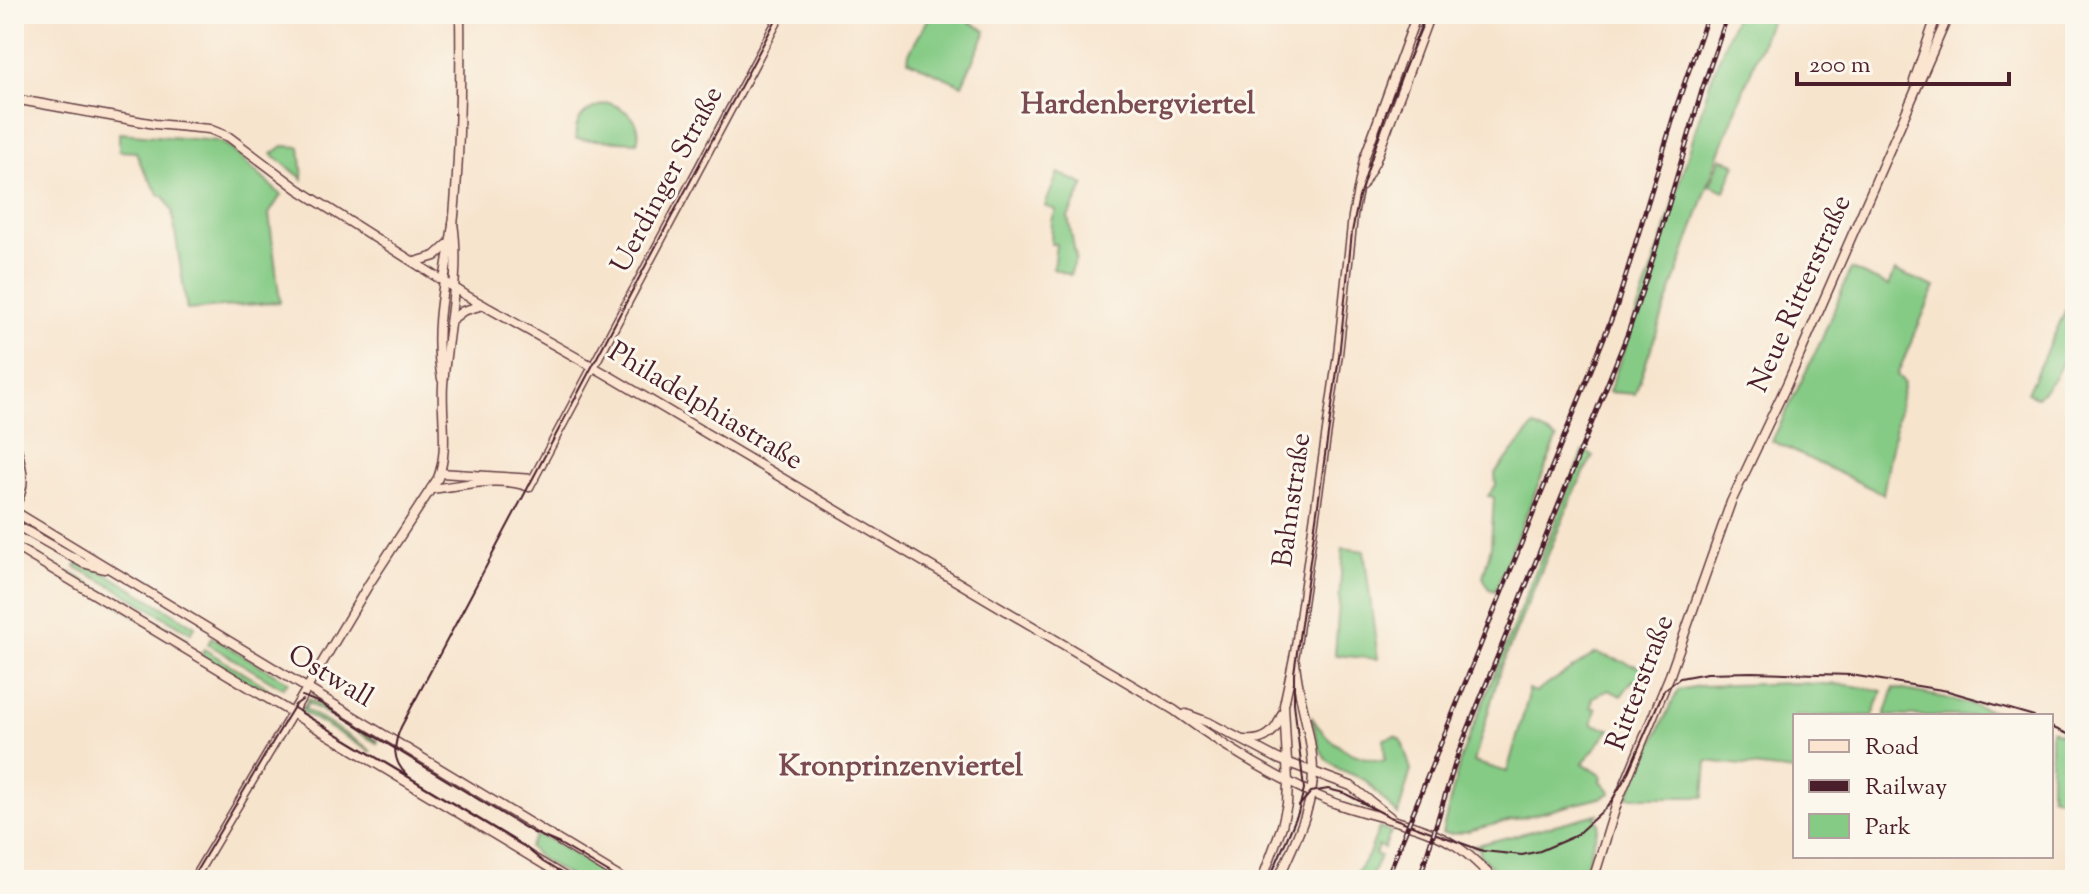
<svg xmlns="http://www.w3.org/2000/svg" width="2089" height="894" viewBox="0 0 2089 894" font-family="'Sorts Mill Goudy',serif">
<rect width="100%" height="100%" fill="#fbf7ec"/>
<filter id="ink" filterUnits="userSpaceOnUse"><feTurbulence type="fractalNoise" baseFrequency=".0125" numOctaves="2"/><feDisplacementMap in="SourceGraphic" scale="16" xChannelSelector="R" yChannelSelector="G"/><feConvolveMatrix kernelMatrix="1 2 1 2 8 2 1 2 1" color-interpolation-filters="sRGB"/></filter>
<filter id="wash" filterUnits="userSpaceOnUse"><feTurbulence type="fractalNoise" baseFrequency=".006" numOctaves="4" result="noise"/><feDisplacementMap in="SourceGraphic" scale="32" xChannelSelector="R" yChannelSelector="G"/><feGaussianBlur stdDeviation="1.8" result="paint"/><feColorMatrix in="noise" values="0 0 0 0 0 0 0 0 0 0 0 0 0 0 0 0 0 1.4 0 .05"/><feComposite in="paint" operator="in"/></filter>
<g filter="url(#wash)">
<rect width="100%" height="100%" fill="#f7e4cd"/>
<g fill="#85cb85" stroke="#687558" stroke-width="2">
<polygon points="931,14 955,14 986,31 962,85 908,61 909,53"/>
<polygon points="1736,14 1773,14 1719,154 1635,394 1609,392 1663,237 1709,85"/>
<path d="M609,103C626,109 644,122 637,142L576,139C573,117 590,107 609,103Z"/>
<polygon points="119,133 217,141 228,146 281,195 269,214 280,302 187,310 172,211 164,196 160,196 142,167 136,152 119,151"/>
<polygon points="283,146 300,147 303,179 272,154"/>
<polygon points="1721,158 1736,164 1725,191 1710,185"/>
<polygon points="1058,173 1085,185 1068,217 1076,258 1070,275 1053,269 1056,244 1051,244 1052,221 1056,210 1045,206"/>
<polygon points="1851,269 1889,286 1895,271 1935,287 1897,375 1904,382 1883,494 1772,441 1821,341"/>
<polygon points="2075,290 2075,336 2054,379 2037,397 2027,393"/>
<polygon points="1534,426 1557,439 1495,591 1489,589 1483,577 1491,546 1494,497 1488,496 1496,485 1495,473"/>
<polygon points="1584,451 1593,456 1574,492 1500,670 1474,762 1507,772 1528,698 1528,689 1536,692 1596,653 1649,670 1640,686 1633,680 1621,696 1609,690 1593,697 1591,707 1596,709 1592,724 1610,729 1583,763 1602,776 1601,781 1611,792 1604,797 1468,831 1453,834 1442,833 1461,757"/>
<polygon points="1343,548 1364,551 1378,659 1335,655"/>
<polygon points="77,563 107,574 195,626 191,633 112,586 75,567"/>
<polygon points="71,573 187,639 184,645 69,576"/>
<polygon points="212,637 288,682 283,688 208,644"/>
<polygon points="204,649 262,684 274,694 271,698 201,655"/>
<polygon points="1794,683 1848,685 1882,691 1873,716 1795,716 1795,771 1707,761 1704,797 1627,797 1678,690 1699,686"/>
<polygon points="1894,688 1946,698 2012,716 1885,716"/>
<polygon points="309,699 378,741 377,743 308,703 305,709 365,746 371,752 301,711"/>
<path d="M1311,716C1328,744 1352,759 1385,761L1384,739L1395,736L1401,739L1411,770L1398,815L1365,780L1339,769L1325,758L1319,747Z"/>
<polygon points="2051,730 2075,740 2075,803 2051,795"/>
<polygon points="1598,814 1595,818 1599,824 1582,880 1506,880 1479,855 1480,848 1473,846"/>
<polygon points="1379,828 1391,832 1384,848 1378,846 1375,854 1380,856 1370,880 1351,880 1368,856"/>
<polygon points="536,835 550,840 617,880 576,880 541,859 529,847"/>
</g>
</g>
<g filter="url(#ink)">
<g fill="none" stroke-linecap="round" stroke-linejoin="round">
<g stroke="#643d43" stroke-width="11">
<g id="secondary">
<polyline points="1914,81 1937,14"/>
<path d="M14,99L155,124L209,129L229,137L298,189L467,296L606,374L1174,710C1223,746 1276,779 1332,802C1371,817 1417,822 1453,844C1469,853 1482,868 1495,880"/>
<polyline points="1362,186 1375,162 1430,14"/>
<polyline points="415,262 435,256 447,245"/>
<polyline points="451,320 463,311 483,305"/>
<path d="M442,379C431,324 448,270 454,216C460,148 461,82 460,14"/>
<path d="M14,437C20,464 30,482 14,507"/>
<polyline points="440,473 534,479"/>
<path d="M431,489C462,486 499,475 529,487L781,14"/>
<polyline points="14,511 624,880"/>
<polyline points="14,524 83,563 104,569"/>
<polyline points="14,546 570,880"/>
<polyline points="1186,714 1210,723 1278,759 1351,786 1390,817"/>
<path d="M1245,740C1265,742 1276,732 1282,714"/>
<path d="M193,880L369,584L438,478C449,450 441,415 443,385C447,332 461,276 453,223"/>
<polyline points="1262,880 1282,826 1287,804 1288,782 1284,705 1295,653 1338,354 1353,216 1364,159 1417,14"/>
<path d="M1278,880C1292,847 1313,810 1313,773C1313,736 1298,699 1295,662"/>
<polyline points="1593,880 1617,803 1670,675 1731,502 1787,384 1949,14"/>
</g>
</g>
<use href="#secondary" stroke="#fce5d0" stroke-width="8"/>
<g stroke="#4a1f2b" stroke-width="2">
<polyline points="302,696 320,703 532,832 560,844 621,880"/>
<polyline points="294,708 524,846 543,862 573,880"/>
<polyline points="2051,727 2075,737"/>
<path d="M407,775C392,761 393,745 401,727L779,14"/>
<polyline points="1299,806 1311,792 1328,789 1344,793 1390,817 1483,851 1522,855 1540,851 1575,836 1609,805 1626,777 1664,690 1680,678 1707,673 1752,672 1851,675 1948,691 2034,716"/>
<polyline points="191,880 287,718 295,705 302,700"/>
<polyline points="1269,880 1298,813 1304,789 1294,703 1294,673 1339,357 1352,232 1359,197 1387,110 1427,14"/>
</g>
<g stroke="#4a1f2b" stroke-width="5">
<g id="rail">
<polyline points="1386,880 1617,305 1677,105 1708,14"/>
<polyline points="1419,880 1458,754 1628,333 1653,258 1703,87 1728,14"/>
</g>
</g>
<use href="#rail" stroke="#fbf7ec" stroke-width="2" stroke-dasharray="6" stroke-linecap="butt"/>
</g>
</g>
<g text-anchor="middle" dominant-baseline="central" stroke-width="6" stroke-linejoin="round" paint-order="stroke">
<g font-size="28" fill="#4a1f2b" stroke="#fbf7ec">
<text transform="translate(668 180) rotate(-62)">Uerdinger Straße</text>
<text transform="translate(1801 294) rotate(-66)">Neue Ritterstraße</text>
<text transform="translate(705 407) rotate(31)">Philadelphiastraße</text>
<text transform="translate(1293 500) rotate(-82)">Bahnstraße</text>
<text transform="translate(330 677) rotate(31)">Ostwall</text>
<text transform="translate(1641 683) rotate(-69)">Ritterstraße</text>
</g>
<g font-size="30" font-weight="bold" fill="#7a4b52" stroke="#fbf7ec">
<text x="1138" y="105">Hardenbergviertel</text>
<text x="901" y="767">Kronprinzenviertel</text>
</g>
</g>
<rect width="2089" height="894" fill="none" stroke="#fbf7ec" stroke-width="48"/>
<rect x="1793" y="714" width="260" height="144" fill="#fbf7ec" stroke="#b4a19f" stroke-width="2"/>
<rect x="1809" y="740" width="40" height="12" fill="#fce5d0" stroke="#b4a19f" stroke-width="2"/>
<text x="1865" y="754" font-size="24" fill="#4a1f2b">Road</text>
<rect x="1809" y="780" width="40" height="12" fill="#4a1f2b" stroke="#b4a19f" stroke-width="2"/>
<text x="1865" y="794" font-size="24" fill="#4a1f2b">Railway</text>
<rect x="1809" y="814" width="40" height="24" fill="#85cb85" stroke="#b4a19f" stroke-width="2"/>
<text x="1865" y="834" font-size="24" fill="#4a1f2b">Park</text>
<path d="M1797 72v12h212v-12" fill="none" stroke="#4a1f2b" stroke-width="4"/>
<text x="1809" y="72" font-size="24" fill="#4a1f2b" stroke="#fbf7ec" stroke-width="6" paint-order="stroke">200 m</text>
</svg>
